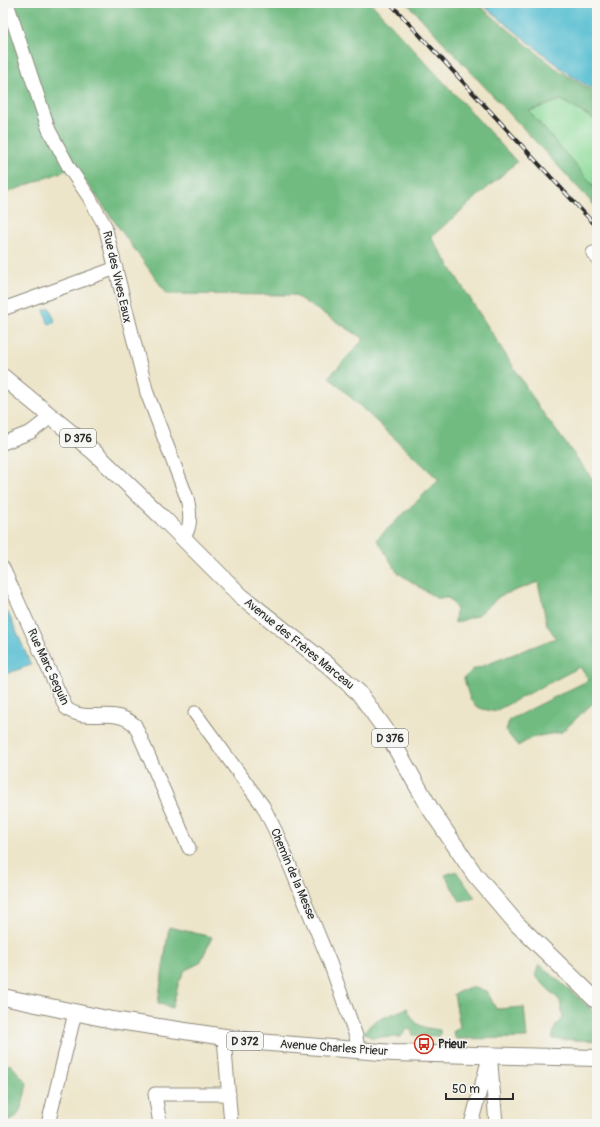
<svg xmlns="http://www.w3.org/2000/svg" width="600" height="1127" viewBox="0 0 600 1127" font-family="Pangolin,sans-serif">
<rect width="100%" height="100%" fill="#f6f6f2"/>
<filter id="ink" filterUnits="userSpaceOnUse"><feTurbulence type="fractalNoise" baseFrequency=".025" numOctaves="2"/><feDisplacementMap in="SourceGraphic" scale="8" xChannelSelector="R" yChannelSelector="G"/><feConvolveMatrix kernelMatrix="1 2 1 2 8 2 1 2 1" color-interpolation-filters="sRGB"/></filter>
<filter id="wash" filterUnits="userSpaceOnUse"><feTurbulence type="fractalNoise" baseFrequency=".012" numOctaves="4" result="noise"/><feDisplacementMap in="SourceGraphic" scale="16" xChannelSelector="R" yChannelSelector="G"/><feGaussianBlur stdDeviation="0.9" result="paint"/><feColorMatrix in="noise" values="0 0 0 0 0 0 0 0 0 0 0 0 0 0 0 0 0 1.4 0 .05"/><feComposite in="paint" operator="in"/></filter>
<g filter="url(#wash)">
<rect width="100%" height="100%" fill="#ede5c9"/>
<polygon fill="#8cdb99" stroke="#5c8362" points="561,100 597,121 597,190 529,111"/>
<g fill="#71bb81" stroke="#4e7356">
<path d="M3,3H371L517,162L431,237L540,409L597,485V699L562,732L533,737L518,746L506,731L509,720L589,680L580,667L495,711C470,709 470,701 464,678L472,670L556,638L547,625L538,582L500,596L478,615L455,623L456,608L449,598H436L397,572L377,539L439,480L329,377L364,339L294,295L167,294L75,167L3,194Z"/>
<polygon points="407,3 476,3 554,67 597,94 597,121 561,100 529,111 597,190 597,208"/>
<polygon points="456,871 475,898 460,901 445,875"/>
<polygon points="169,927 212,937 200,963 185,970 179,982 172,1008 158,1003"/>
<polygon points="539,964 586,1004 597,1016 597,1041 552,1039 555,1027 563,1017 560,1001 535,976"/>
<polygon points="470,987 487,991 496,1009 524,1007 527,1038 456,1039 453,1032 460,1027 454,994"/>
<path d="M407,1008C416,1027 420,1027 440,1030V1036L413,1035L411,1030L407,1029L401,1037H371L363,1032L375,1021Z"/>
<path d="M3,1064L11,1065L27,1083C24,1097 22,1123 3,1122Z"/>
</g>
<g fill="#54bed1" stroke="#40747e">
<polygon points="480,3 597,3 597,92 567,73"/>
<polygon points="50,308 55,321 51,324 48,323 44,310"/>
<polygon points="8,612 31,665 3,675 3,614"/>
</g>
</g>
<g filter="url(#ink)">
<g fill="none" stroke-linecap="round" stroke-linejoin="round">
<g stroke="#8c887a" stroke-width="15">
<g id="minor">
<path d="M7,3L49,130L70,169L89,197L105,226L147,393L187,498C190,510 192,528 183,538"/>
<polyline points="593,253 597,258"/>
<polyline points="3,309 116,268"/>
<polyline points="3,443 31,432 52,416"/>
<path d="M3,568L66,708C87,725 112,705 135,725L189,848"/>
<polyline points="195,713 263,806 276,832 330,963 356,1036 358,1051"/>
<polyline points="224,1038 231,1124"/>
<polyline points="491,1064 496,1124"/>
<polyline points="48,1124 75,1013"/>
<polyline points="160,1124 155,1094 229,1094"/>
<polyline points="471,1124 490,1054"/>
</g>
</g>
<g stroke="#8c887a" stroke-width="18">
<g id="major">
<polyline points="3,377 93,451 162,517 241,596 329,666 359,693 385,729 431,810 475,875 517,924 597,1001"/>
<polyline points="3,997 112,1020 258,1042 393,1053 597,1058"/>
</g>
</g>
<use href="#minor" stroke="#fff" stroke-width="13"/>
<use href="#major" stroke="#fff" stroke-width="16"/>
<g stroke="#2b2b2b" stroke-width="4">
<polyline id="rail" points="390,3 597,227"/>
</g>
<use href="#rail" stroke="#f6f6f2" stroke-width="2.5" stroke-dasharray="8" stroke-linecap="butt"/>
</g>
</g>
<defs>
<g id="bus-ring" transform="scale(1)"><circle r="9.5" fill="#f6f6f2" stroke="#c8321e" stroke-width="1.5"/><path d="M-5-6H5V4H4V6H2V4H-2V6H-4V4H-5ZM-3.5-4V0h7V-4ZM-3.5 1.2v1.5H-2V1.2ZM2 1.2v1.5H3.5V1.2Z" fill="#c8321e"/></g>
</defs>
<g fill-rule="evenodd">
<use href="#bus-ring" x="424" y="1044"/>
</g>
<g text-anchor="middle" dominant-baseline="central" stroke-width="3" stroke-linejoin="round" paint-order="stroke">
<g fill="#f6f6f2" stroke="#686867" stroke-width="1">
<rect x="60" y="429" width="36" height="18" rx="3"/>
<rect x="372" y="729" width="36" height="18" rx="3"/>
<rect x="227" y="1032" width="36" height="18" rx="3"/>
</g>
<g font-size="11" font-weight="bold" fill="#2b2b2b">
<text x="78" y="438">D 376</text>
<text x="390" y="738">D 376</text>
<text x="245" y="1041">D 372</text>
</g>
<g font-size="12" fill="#2b2b2b" stroke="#f6f6f2">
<text transform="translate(117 277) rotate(77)">Rue des Vives Eaux</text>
<text transform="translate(299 644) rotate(39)">Avenue des Frères Marceau</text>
<text transform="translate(48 667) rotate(65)">Rue Marc Seguin</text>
<text transform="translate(293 874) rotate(67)">Chemin de la Messe</text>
<text transform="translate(334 1048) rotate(4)">Avenue Charles Prieur</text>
</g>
<g font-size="12" font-weight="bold" fill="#2b2b2b" stroke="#f6f6f2" text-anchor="start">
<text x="438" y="1044">Prieur</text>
</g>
</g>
<rect width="600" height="1127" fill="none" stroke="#f6f6f2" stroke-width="16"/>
<path d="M446 1093v6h67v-6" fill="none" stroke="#2b2b2b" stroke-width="2"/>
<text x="452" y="1093" font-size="12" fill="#2b2b2b" stroke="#f6f6f2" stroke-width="3" paint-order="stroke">50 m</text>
</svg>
